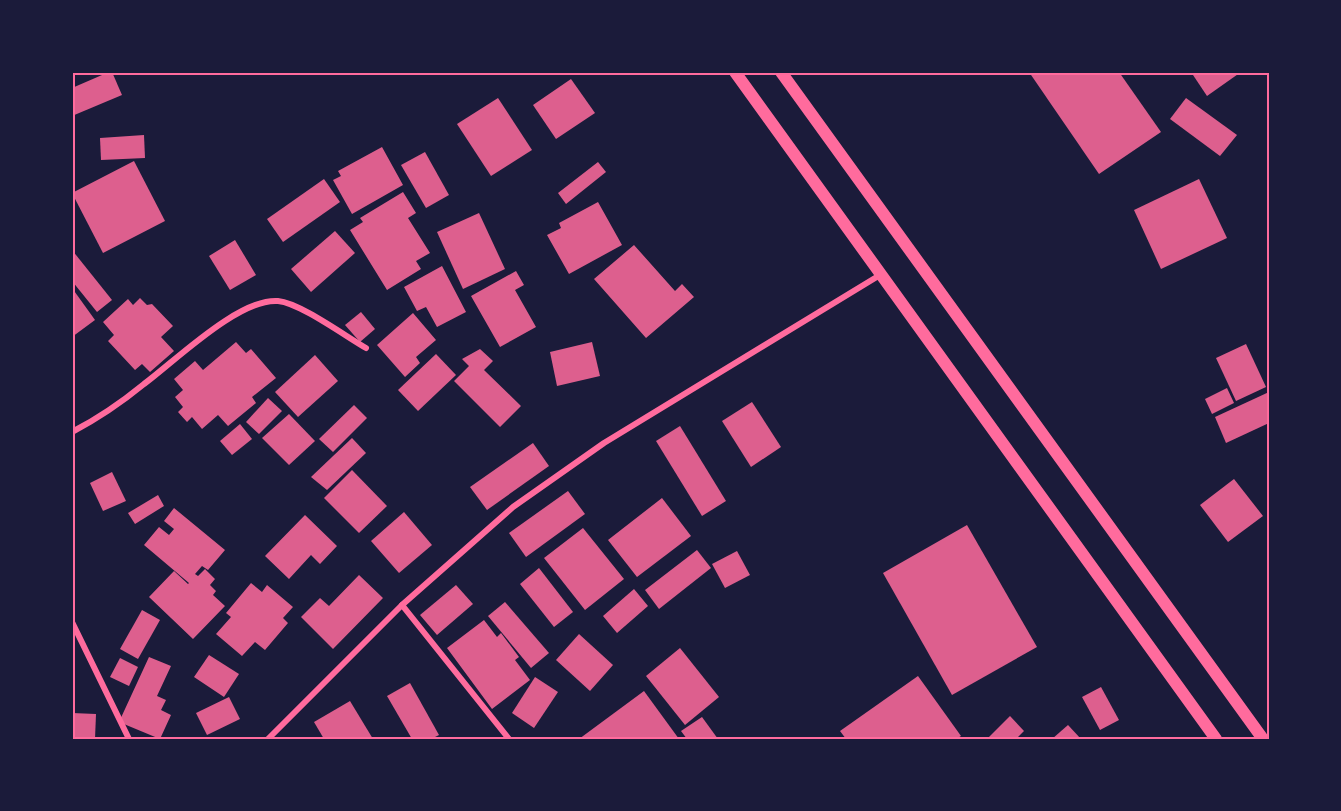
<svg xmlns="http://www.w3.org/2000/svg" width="1341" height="811" viewBox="0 0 1341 811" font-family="Literata,serif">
<rect width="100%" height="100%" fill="#1b1b3a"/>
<g fill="#dd5f8e">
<polygon points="109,72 112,72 122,95 72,116 72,88"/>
<polygon points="1029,72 1119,72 1161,132 1099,174"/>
<polygon points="1191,72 1241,72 1207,96"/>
<polygon points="571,79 595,113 556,139 533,105"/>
<polygon points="498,98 532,150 491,176 457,124"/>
<polygon points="1186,98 1237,135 1220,156 1170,119"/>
<polygon points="144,135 145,158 101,160 100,138"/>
<polygon points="382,147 403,185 352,214 333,180 341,176 338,171"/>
<polygon points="425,152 449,195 426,208 401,165"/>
<polygon points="134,161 165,221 103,253 72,193"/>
<polygon points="598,162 606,172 566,204 558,193"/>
<polygon points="324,179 340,202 283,242 267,219"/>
<polygon points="1199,179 1227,238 1161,269 1134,210"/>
<polygon points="403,192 416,213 408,218 430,253 416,261 421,269 387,290 350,230 363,222 360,218"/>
<polygon points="598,202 622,245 569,274 547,235 561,228 559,223"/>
<polygon points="479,213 505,269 463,289 437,232"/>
<polygon points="335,231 355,253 311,292 291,269"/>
<polygon points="235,240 256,275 230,290 209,256"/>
<polygon points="634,245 675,291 682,284 694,297 646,338 594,279"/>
<polygon points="72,250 112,300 97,312 72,281"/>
<polygon points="442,266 466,312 437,327 426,307 417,311 404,287"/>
<polygon points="516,271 524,285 515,290 536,327 500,347 471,296"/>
<polygon points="72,288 95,320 72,337"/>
<polygon points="140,298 147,305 152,304 173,326 161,337 174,351 150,372 142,364 135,370 108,341 114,335 103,322 128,299 133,305"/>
<polygon points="361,312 375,329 360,342 345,325"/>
<polygon points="413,313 436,340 416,357 420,363 405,377 377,345"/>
<polygon points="236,342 246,353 251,349 276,378 252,397 256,403 228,426 218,415 202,429 192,417 187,422 178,412 183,407 175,397 183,390 174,379 195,361 203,370"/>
<polygon points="592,342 600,376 557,386 550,352"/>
<polygon points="1246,344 1266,387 1236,401 1216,358"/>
<polygon points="480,349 493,361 484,370 521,406 500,427 454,381 469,366 462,359"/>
<polygon points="436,354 456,375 418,411 398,390"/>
<polygon points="315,355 338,381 298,417 275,392"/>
<polygon points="1227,388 1234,403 1212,414 1205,399"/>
<polygon points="1269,392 1269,423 1226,443 1215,417"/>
<polygon points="268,398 282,411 259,434 246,422"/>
<polygon points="752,402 781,447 751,467 722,421"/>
<polygon points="354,405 367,418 333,452 319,439"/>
<polygon points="289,414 315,441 289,465 262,438"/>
<polygon points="240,424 252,439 232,455 220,441"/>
<polygon points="680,426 726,501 702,516 656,441"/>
<polygon points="352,438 366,453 327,490 311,477"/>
<polygon points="533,443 549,466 487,510 470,487"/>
<polygon points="352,470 387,506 359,533 324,498"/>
<polygon points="112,472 126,501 103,511 90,483"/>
<polygon points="1234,479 1263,516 1228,542 1200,505"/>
<polygon points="568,491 585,514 526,557 509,533"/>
<polygon points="158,495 164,506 135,524 128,513"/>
<polygon points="662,498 691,536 637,577 608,540"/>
<polygon points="174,508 225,550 208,570 202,566 195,574 198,576 205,569 215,579 210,585 216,591 213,595 225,606 193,639 149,597 174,571 188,584 189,583 144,545 159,527 169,535 174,529 164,521"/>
<polygon points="404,512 432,545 399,573 371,541"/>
<polygon points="305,515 337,546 320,564 311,555 289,579 265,556"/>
<polygon points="967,525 1037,647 952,695 883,573"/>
<polygon points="583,528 624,579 585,610 544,558"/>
<polygon points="697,550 711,568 659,609 645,590"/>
<polygon points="737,551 750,575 725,588 712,564"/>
<polygon points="539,568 573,612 554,627 520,584"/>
<polygon points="359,575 383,598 333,649 301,617 320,598 329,606"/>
<polygon points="251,583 262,592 267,585 293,607 283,618 288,623 265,650 255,642 242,656 216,634 231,617 226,613"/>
<polygon points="456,585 473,604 437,635 420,615"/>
<polygon points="634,589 648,606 617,633 603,616"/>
<polygon points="505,602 549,653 531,668 488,616"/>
<polygon points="142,610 160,620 138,659 120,649"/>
<polygon points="484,620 497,637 501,633 519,657 515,660 530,680 492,709 447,648"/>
<polygon points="579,634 613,665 590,691 556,660"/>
<polygon points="680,648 719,697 685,725 646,676"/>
<polygon points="209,655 239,674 224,697 194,677"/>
<polygon points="149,657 171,666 157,696 166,700 161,710 171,715 160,739 119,722"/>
<polygon points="120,658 138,667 129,686 110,677"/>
<polygon points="918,676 961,736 956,739 846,739 840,731"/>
<polygon points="535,677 558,692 534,728 512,713"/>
<polygon points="410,683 439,735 431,739 412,739 387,696"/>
<polygon points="1101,687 1119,720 1100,730 1082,697"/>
<polygon points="644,691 679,739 579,739"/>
<polygon points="229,697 240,719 207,735 196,713"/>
<polygon points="350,701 373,739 324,739 314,722"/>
<polygon points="72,713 96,714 95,739 72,739"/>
<polygon points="1010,716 1024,731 1016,739 987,739"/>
<polygon points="702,717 718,739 687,739 681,731"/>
<polygon points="1068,725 1081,739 1052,739"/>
</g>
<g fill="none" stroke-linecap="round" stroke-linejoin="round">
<g stroke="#ff6b9d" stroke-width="6">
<path d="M72,432C97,419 122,402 144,384C175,361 239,298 278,301C300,303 345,336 366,348"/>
<polyline points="402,605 509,739"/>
<polyline points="72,622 129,739"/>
<polyline points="268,739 402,605 513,507 604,443 880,275"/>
</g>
<g stroke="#ff6b9d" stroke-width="12">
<polyline points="735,72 1216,739"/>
<polyline points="781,72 1263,739"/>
</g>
</g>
<rect width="1341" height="811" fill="none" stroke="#1b1b3a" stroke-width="147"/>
<rect x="74" y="74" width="1194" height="664" fill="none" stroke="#ff6b9d" stroke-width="2"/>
</svg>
